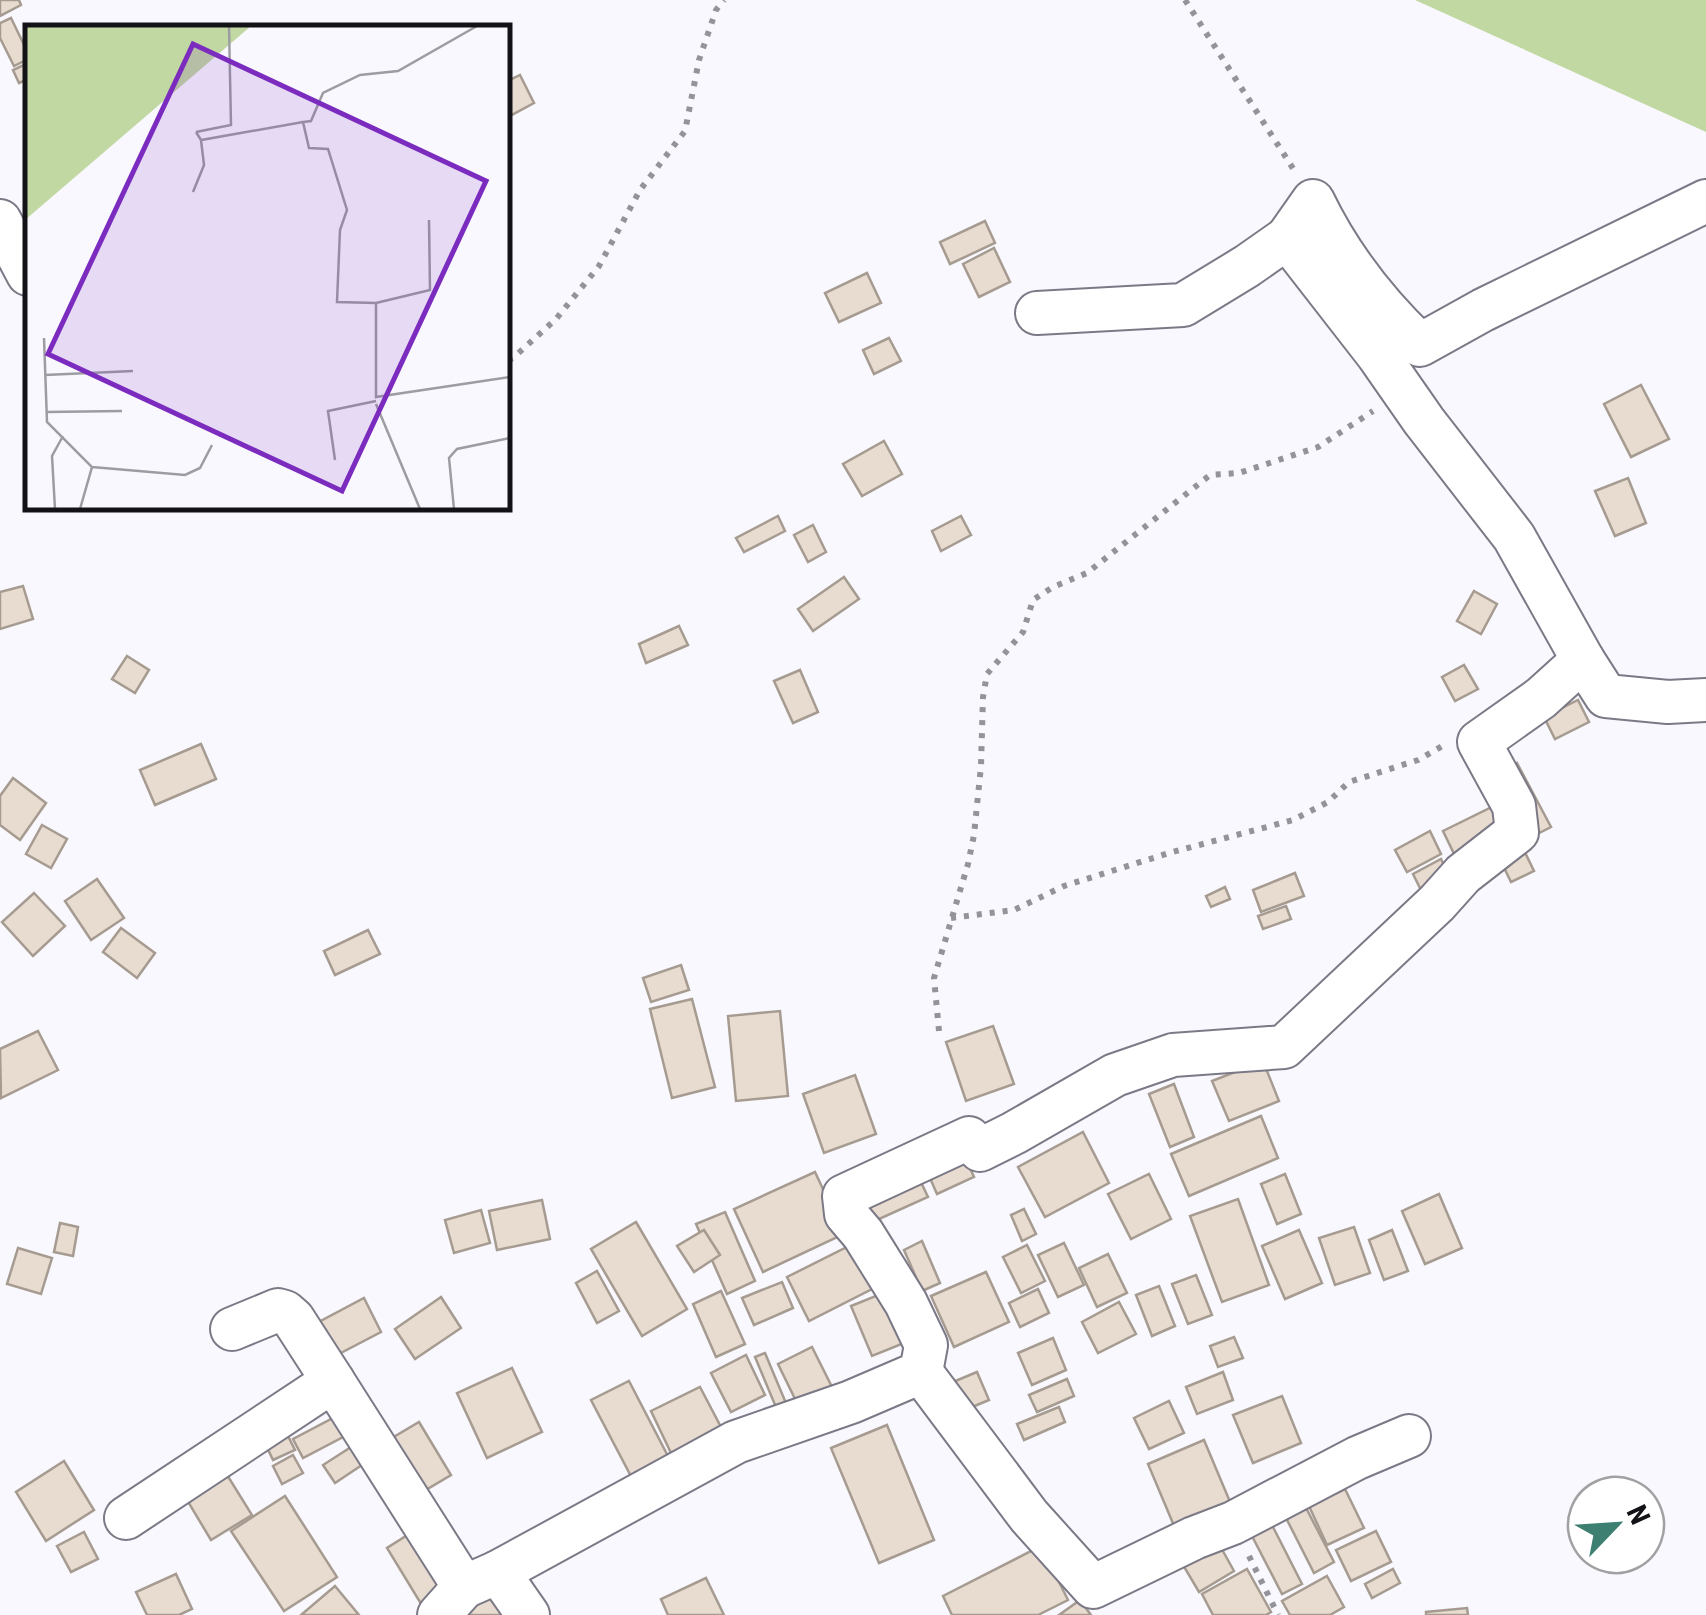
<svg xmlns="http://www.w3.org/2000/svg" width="1706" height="1615" viewBox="0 0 1706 1615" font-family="'Roboto Condensed',sans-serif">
<rect width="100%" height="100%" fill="#f9f8fe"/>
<polygon fill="#c1d8a2" points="1415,0 1706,0 1706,132"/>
<g fill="#e8dcd0" stroke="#a69b90" stroke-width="2.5">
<polygon points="0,0 19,0 21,5 0,16"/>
<polygon points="11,18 28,53 28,59 14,66 0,38 0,23"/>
<polygon points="28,63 28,79 19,83 13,70"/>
<polygon points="520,75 534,103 508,117 508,81"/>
<polygon points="985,221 995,243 950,264 940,242"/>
<polygon points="994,248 1010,282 979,297 963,264"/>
<polygon points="867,273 881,303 839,322 825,293"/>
<polygon points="889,338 901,361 874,374 863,350"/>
<polygon points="1641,385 1669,439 1631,457 1604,404"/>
<polygon points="884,441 902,474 862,496 843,464"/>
<polygon points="1628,478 1646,523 1615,536 1595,491"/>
<polygon points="778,516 785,531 744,552 736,538"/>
<polygon points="961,516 971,535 941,551 932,531"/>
<polygon points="813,525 826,552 808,562 794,535"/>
<polygon points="844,577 859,599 813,631 798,609"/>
<polygon points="23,586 33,619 0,629 0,592"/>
<polygon points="1474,591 1497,604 1481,634 1457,621"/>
<polygon points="679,626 688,645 646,663 639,644"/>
<polygon points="127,656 149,670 135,693 112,679"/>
<polygon points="1464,665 1478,689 1455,701 1442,677"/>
<polygon points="800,670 818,712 793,723 774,681"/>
<polygon points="1578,700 1589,722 1555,739 1544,717"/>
<polygon points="201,744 216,779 155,805 140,770"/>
<polygon points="1517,763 1551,827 1533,836 1499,772"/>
<polygon points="13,778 46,803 20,840 0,825 0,796"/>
<polygon points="1496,805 1511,836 1458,862 1443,831"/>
<polygon points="42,825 67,839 51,868 26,854"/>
<polygon points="1430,831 1441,854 1407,872 1395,850"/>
<polygon points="1519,840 1534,871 1511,882 1496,851"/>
<polygon points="1441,859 1450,878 1422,892 1413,874"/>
<polygon points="1295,873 1304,896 1261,912 1253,890"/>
<polygon points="97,879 124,918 91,940 65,901"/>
<polygon points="1225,887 1230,899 1211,907 1206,896"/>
<polygon points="34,893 65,926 33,956 2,922"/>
<polygon points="1286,906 1291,919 1263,929 1258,916"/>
<polygon points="121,928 155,953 137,978 103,952"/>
<polygon points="368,930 380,954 335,975 324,951"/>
<polygon points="681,965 689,990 651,1002 643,978"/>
<polygon points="692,999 715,1087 672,1098 650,1009"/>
<polygon points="780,1011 788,1096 736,1101 728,1016"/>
<polygon points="993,1026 1014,1084 966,1101 946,1042"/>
<polygon points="38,1031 58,1070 1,1098 0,1049"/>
<polygon points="1263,1061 1279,1101 1229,1121 1212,1081"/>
<polygon points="855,1075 876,1134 824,1153 803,1094"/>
<polygon points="1174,1084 1194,1137 1170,1147 1149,1094"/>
<polygon points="1261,1116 1278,1158 1189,1196 1171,1154"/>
<polygon points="1083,1132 1109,1183 1045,1217 1018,1167"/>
<polygon points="963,1153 974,1177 937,1194 926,1169"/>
<polygon points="815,1172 844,1234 763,1272 734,1209"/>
<polygon points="1149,1174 1171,1219 1131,1239 1108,1194"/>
<polygon points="1285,1174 1301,1214 1277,1224 1261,1184"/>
<polygon points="918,1176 928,1197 868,1224 859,1203"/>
<polygon points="1439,1194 1462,1248 1425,1264 1402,1211"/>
<polygon points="1238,1199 1269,1285 1222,1302 1190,1216"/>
<polygon points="542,1200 550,1239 497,1250 489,1211"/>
<polygon points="1024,1209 1036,1234 1022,1241 1011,1215"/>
<polygon points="481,1210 490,1243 454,1253 445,1220"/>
<polygon points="725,1212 755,1281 727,1294 696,1224"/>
<polygon points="636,1222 687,1309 642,1336 591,1249"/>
<polygon points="60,1223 78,1227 73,1256 54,1252"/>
<polygon points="1354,1227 1370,1273 1335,1285 1319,1238"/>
<polygon points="704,1230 720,1255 694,1272 677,1246"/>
<polygon points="1299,1230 1322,1283 1285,1299 1262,1246"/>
<polygon points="1392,1230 1408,1271 1384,1280 1369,1240"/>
<polygon points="859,1241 882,1284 809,1321 787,1277"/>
<polygon points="922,1241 940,1283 922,1291 904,1250"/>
<polygon points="1064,1243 1084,1285 1058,1297 1038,1255"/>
<polygon points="1027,1245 1045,1281 1021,1293 1003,1257"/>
<polygon points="18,1248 52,1258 41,1294 7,1284"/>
<polygon points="1108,1254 1127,1293 1097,1307 1079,1268"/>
<polygon points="597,1271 619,1311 597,1323 576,1283"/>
<polygon points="986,1272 1009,1322 954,1347 931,1296"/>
<polygon points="1196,1275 1212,1315 1188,1324 1172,1284"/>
<polygon points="782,1282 793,1308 754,1325 742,1298"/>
<polygon points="1159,1286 1175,1326 1152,1336 1136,1295"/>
<polygon points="1038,1289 1049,1313 1020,1327 1009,1303"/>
<polygon points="721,1291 745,1344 716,1357 693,1304"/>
<polygon points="888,1291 909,1341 872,1356 851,1306"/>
<polygon points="441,1297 461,1328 415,1359 395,1329"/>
<polygon points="364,1298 381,1332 333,1357 315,1324"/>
<polygon points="1119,1302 1136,1334 1098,1353 1082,1322"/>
<polygon points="1234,1337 1243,1358 1218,1367 1210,1346"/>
<polygon points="1053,1338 1066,1370 1032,1385 1018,1353"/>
<polygon points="812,1347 833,1389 798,1405 778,1364"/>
<polygon points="765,1353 788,1408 778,1412 755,1357"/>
<polygon points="746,1355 765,1395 731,1412 711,1373"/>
<polygon points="512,1368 542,1432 487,1458 457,1393"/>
<polygon points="977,1372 989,1400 965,1410 953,1382"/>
<polygon points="1223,1372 1233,1400 1197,1414 1186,1387"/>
<polygon points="1067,1379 1074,1396 1037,1412 1029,1395"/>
<polygon points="629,1381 670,1460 633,1480 591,1400"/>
<polygon points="700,1387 722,1429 672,1455 651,1411"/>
<polygon points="1282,1396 1301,1443 1253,1463 1233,1415"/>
<polygon points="1169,1401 1184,1433 1149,1449 1134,1418"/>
<polygon points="1059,1407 1065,1422 1024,1440 1017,1424"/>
<polygon points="335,1417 345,1436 303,1458 293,1439"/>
<polygon points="419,1422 451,1475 419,1494 387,1441"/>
<polygon points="887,1425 934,1540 879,1563 831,1448"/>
<polygon points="285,1430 295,1450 273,1460 264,1441"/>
<polygon points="362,1440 374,1457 335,1483 323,1465"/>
<polygon points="1204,1440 1236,1516 1180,1540 1148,1464"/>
<polygon points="293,1455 303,1473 282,1484 273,1466"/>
<polygon points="64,1461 94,1510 46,1541 16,1492"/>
<polygon points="224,1470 252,1515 211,1540 184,1495"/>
<polygon points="1345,1489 1364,1528 1327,1545 1309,1506"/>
<polygon points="285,1496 337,1577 284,1611 231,1531"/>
<polygon points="1304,1504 1334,1562 1314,1573 1284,1514"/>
<polygon points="1272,1525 1302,1584 1282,1594 1252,1536"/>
<polygon points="417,1529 454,1588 423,1607 387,1548"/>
<polygon points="1376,1531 1391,1562 1351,1581 1336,1550"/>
<polygon points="84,1532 98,1559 71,1572 57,1546"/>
<polygon points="1219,1544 1234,1571 1199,1592 1183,1565"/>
<polygon points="1041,1546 1068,1600 1038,1615 952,1615 943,1596"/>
<polygon points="1247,1569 1271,1612 1266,1615 1213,1615 1202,1594"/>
<polygon points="1393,1569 1400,1583 1372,1598 1365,1584"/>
<polygon points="176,1574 192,1609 179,1615 147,1615 136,1592"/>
<polygon points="1327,1576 1344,1607 1330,1615 1290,1615 1282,1601"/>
<polygon points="706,1578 724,1615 668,1615 661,1599"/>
<polygon points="335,1586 359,1615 301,1615"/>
<polygon points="489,1595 506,1615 464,1615"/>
<polygon points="1080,1600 1091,1615 1059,1615"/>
<polygon points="1467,1608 1468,1615 1426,1615 1426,1612"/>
</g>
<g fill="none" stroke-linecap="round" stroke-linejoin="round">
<g stroke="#7c7987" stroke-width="46">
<g id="minor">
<polyline points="0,221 28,274"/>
<polyline points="1037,313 1183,305 1247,266 1287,238"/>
<path d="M1583,660L1514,537L1424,421L1378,355L1287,238L1313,201C1339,255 1377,304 1420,345L1483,310L1706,201"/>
<polyline points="232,1329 278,1310 285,1312 293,1319 333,1381"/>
<polyline points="921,1372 1029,1516 1093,1587 1194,1538 1233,1523 1357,1458 1409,1436"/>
<polyline points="126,1518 333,1381 464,1587 498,1572"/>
<polyline points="439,1615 464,1587"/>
<polyline points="528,1615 498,1572 736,1442 851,1402 921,1372 926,1345 906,1303 863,1234 846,1214 844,1196 969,1138 980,1150 1014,1133 1115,1075 1173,1055 1284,1047 1437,903 1463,874 1517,832 1514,806 1479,742 1541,698 1583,660 1606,696 1668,702 1706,700"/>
</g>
</g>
<g stroke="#949399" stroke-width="6" stroke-dasharray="5 8" stroke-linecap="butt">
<polyline points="1185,0 1294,170"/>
<polyline points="508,360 513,358 556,319 599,266 640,190 685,131 699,60 716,10 724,0"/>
<polyline points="951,918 1014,910 1064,886 1169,853 1293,820 1328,802 1349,782 1418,760 1444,745"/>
<polyline points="939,1031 934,978 968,864 974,835 981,766 983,697 987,674 1023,632 1033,600 1053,587 1087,573 1210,475 1239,473 1318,447 1373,411"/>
<polyline points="1249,1556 1278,1615"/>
</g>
<use href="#minor" stroke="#fff" stroke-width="42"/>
</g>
<g transform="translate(25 25)">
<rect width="485" height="485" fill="#f9f8fe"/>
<path d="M0,1H226L0,195Z" fill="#c1d8a2"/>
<path fill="none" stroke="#9d9ca2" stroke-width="2.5" d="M452,1L373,46L335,50L298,68L286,96L278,97L284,123L303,124L322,185L315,205L312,277L351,278V372L485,352M171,107L206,100L204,1M171,107L176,115L278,97M168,167L179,140L176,115M351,278L405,265L404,195M19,313L22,397L67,442L55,484M20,350L108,346M351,379L395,484M21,387L97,386M310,435L303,386L351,376M67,442L160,450L175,443L187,420M30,484L27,431L38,411M429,484L424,433L432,424L485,413"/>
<path fill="#7b2cbf" fill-opacity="0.15" stroke="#7b2cbf" stroke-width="5" d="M168,19L461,156L317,466L23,329Z"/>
<rect width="485" height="485" fill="none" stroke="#131217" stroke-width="5"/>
</g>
<g transform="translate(1616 1525) rotate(65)"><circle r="48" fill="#ffffff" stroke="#a1a0a2" stroke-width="2.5"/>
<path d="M0-8L18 38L0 25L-18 38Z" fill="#3d7f70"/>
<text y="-15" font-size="28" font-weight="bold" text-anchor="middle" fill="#131217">N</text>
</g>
</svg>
